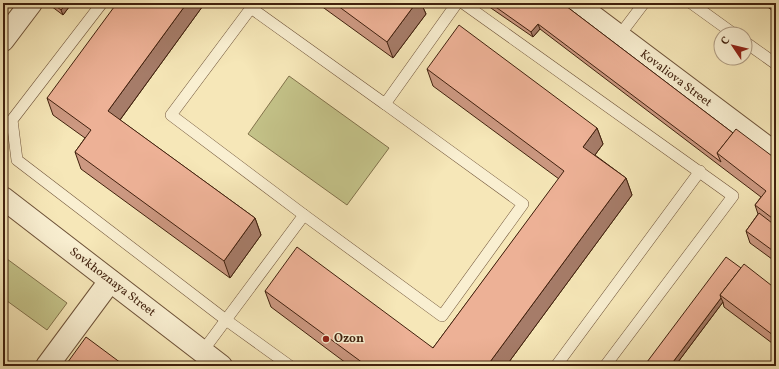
<svg xmlns="http://www.w3.org/2000/svg" width="779" height="369" viewBox="0 0 779 369" font-family="Vollkorn,serif">
<rect width="100%" height="100%" fill="#f6e7b8"/>
<filter id="stains"><feTurbulence type="fractalNoise" baseFrequency=".005" numOctaves="4"/><feColorMatrix values="0 0 0 0 .2 0 0 0 0 .09 0 0 0 0 .02 0 0 0 .5 -.17"/></filter>
<radialGradient id="worn" r=".72"><stop offset=".6" stop-color="#630" stop-opacity="0"/><stop offset="1" stop-color="#630" stop-opacity=".3"/></radialGradient>
<g fill="#c4c389" stroke="#82724b">
<polygon points="289,76 389,148 347,205 248,134"/>
<polygon points="3,256 67,303 47,330 3,298"/>
</g>
<g fill="none" stroke-linecap="round" stroke-linejoin="round">
<g stroke="#6e5238" stroke-width="12">
<g id="lane">
<polyline points="102,3 12,120 17,160 226,320 290,366"/>
<polyline points="463,3 733,196 605,366"/>
<polyline points="691,3 734,34"/>
<polyline points="619,36 644,3"/>
<polyline points="745,42 776,64"/>
<polyline points="304,215 442,316 523,204 385,104"/>
<polyline points="202,352 304,215 171,115 251,8 385,104 457,3"/>
<polyline points="556,366 700,171"/>
</g>
</g>
<g stroke="#6e5238" stroke-width="24">
<g id="street">
<path id="s1" d="M575,3L776,154"/>
<polyline points="3,40 31,3"/>
<path id="s2" d="M3,198L221,366"/>
<polyline points="47,366 110,281"/>
</g>
</g>
<use href="#lane" stroke="#f9efd1" stroke-width="11"/>
<use href="#street" stroke="#f9efd1" stroke-width="22"/>
</g>
<g fill="#cc9881" stroke="#40200d">
<polygon points="47,3 72,3 63,15"/>
<polygon points="205,3 120,120 255,218 261,235 230,278 81,169 75,152 85,138 53,115 47,98"/>
<polygon points="317,3 421,3 426,14 393,58"/>
<polygon points="487,3 562,3 733,133 776,159 776,262 750,243 746,231 758,214 755,205 761,197 540,29 533,37 488,6"/>
<polygon points="762,3 776,3 776,13"/>
<polygon points="427,69 597,128 603,144 595,155 626,178 632,195 506,366 350,366 271,307 265,291 433,348 559,179 433,86"/>
<polygon points="741,268 776,289 776,346 724,307 723,302 675,366 644,366"/>
</g>
<g fill="#a67c69" stroke="#40200d">
<polygon points="67,3 72,3 63,15 61,10"/>
<polygon points="187,3 205,3 114,128 108,111"/>
<polygon points="416,3 421,3 426,14 393,58 387,42"/>
<polygon points="773,3 776,3 776,13"/>
<polygon points="538,24 540,29 533,37 531,32"/>
<polygon points="597,128 603,144 589,163 583,147"/>
<polygon points="626,178 632,195 506,366 487,366"/>
<polygon points="255,218 261,235 230,278 224,261"/>
<polygon points="721,298 723,302 675,366 670,366"/>
<polygon points="776,332 776,343 773,335"/>
</g>
<g fill="#edb196" stroke="#40200d">
<polygon points="52,3 67,3 61,10"/>
<polygon points="117,3 187,3 108,111 255,218 224,261 75,152 91,130 47,98"/>
<polygon points="334,3 416,3 387,42"/>
<polygon points="490,3 562,3 733,133 717,153 721,162 538,24 531,32"/>
<polygon points="459,25 597,128 583,147 626,178 487,366 367,366 265,291 297,247 433,348 564,171 427,69"/>
<polygon points="736,129 776,159 776,221 755,205 766,191 717,153"/>
<polygon points="759,213 776,226 776,253 746,231"/>
<polygon points="726,257 741,268 720,295 721,298 670,366 644,366"/>
<polygon points="744,264 776,289 776,332 773,335 720,295"/>
<polygon points="86,337 125,366 65,366"/>
<polygon points="764,362 769,366 716,366 718,363"/>
</g>
<circle fill="#8f2418" stroke="#f9efd1" stroke-width="1.5" cx="326" cy="339" r="4"/>
<g text-anchor="middle" dominant-baseline="central" stroke-width="3" stroke-linejoin="round" paint-order="stroke">
<g font-size="12" fill="#40200d" stroke="#f9efd1">
<text stroke="none"><textPath href="#s1" startOffset="126">Kovaliova Street</textPath></text>
<text stroke="none"><textPath href="#s2" startOffset="138">Sovkhoznaya Street</textPath></text>
</g>
<g font-size="12" font-weight="bold" fill="#40200d" stroke="#f9efd1" text-anchor="start">
<text x="334" y="339">Ozon</text>
</g>
</g>
<rect width="779" height="369" fill="none" stroke="#f6e7b8" stroke-width="16"/>
<rect x="4" y="4" width="771" height="361" fill="none" stroke="#40200d" stroke-width="2"/>
<rect x="8" y="8" width="763" height="353" fill="none" stroke="#40200d"/>
<g transform="translate(733 46) rotate(305)"><circle r="19" fill="#f9efd1" stroke="#af9c83"/>
<path d="M0-3L7 15L0 10L-7 15Z" fill="#8f2418"/>
<text y="-6" font-size="11" font-weight="bold" text-anchor="middle" fill="#40200d">С</text>
</g>
<rect width="100%" height="100%" filter="url(#stains)"/>
<rect width="100%" height="100%" fill="url(#worn)"/>
</svg>
